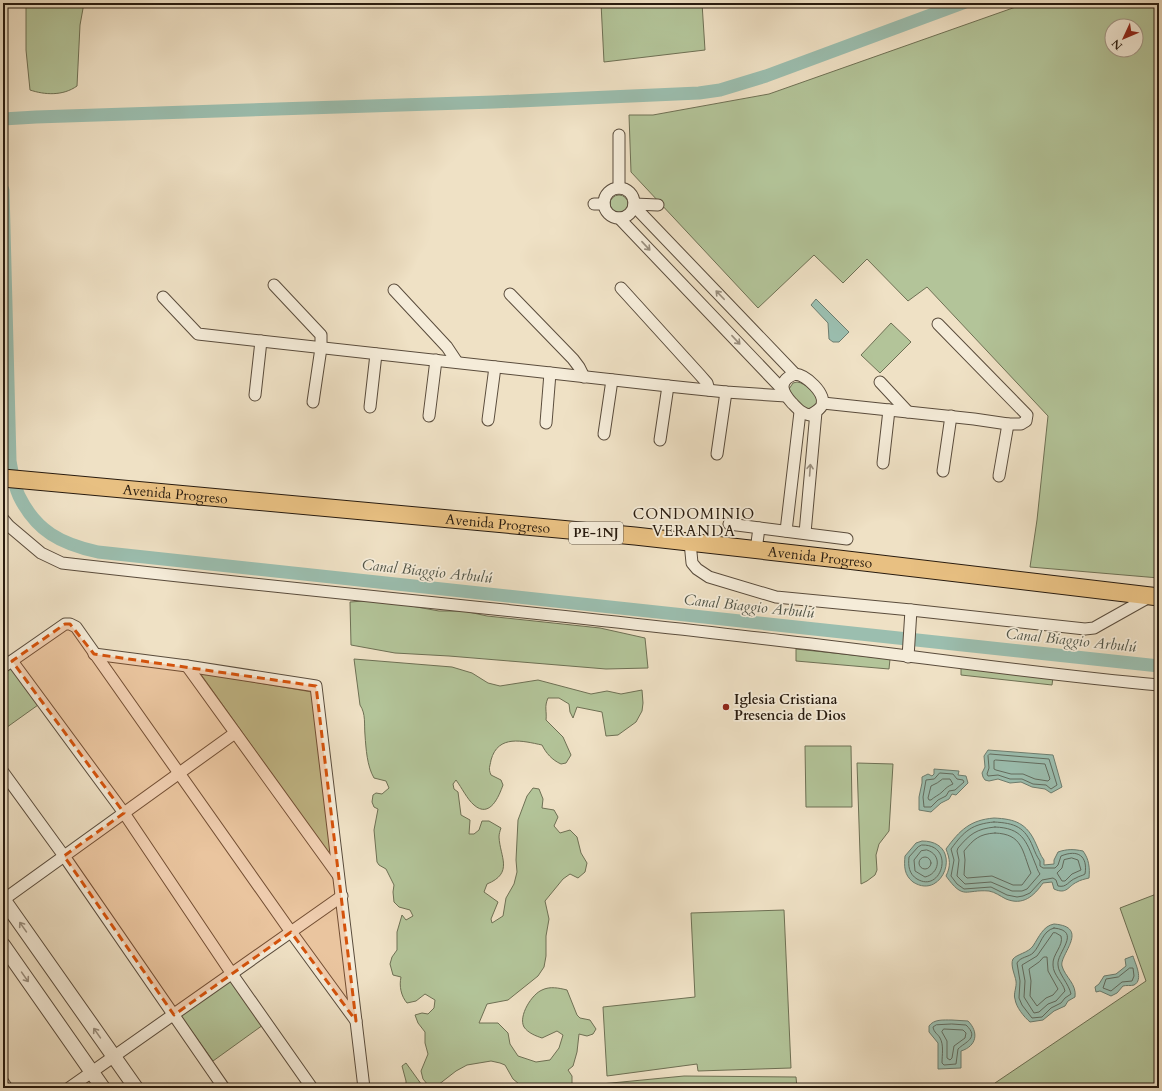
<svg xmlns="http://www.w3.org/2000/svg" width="1162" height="1091" viewBox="0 0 1162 1091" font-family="Cardo,serif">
<rect width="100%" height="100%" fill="#efe1c5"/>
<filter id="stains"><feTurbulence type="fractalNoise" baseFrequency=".005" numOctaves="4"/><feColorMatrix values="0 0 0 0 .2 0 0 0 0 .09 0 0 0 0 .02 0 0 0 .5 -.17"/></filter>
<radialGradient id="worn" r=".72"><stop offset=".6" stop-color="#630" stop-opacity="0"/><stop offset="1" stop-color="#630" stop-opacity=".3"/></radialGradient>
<g fill="#b3c499" stroke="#6e7054" fill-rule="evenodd">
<path d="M26,3H84L80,25L77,86C63,96 45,95 30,90L26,50Z"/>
<polygon points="601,3 702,3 705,50 604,62"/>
<path d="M1027,3H1159V578L1030,567L1037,520L1048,416L927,287L908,301L867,259L843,283L814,255L758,308L631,172L629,115H653L769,94ZM1112,26H1136V50H1112Z"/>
<circle cx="619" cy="204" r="9"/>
<polygon points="891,323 911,342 880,373 861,355"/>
<path d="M797,382C806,383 814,393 818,401L817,406L807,411L789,393V389L793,383Z"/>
<polygon points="378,600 439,611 464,611 487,616 600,628 645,638 648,668 606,669 449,656 395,653 351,645 350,602"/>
<polygon points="796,649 890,659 889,669 796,661"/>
<path d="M354,659L452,667L472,673L488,683L500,686L538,680L591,694L607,691L621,694L642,690L643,703L642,711L636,722L618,735L606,736L602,712L577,707L573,718L570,712L569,704L559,698H548C544,707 547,711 546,720L563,737L571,755L566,763L561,764C552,760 546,753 542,745C523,741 498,734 491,760C490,767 488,768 491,775L501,780L503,785C499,796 490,819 474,805C467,799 462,788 456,780L453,784L454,789L458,792L461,815L470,820L469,834H474L479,830L482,821H489L501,828C500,831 499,834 499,837C500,857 514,873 487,884L484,892L498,902L491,919L492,923L503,916L506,898L514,884L517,872L516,860L518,820L527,796L533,788L539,789L543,799L542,808L554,810L558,817L554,826L560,833L570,830L577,837L581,853L587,863L585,872L578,878L570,874L563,879L545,901L549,919L546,936V956L544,967L538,976L508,1000L487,1004L479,1023H498L508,1033L510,1044L518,1056L536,1062L550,1060L559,1048L563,1035L557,1031L542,1038C536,1036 528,1033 524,1027C518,1016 532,994 542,990C550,986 559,988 567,990L577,1015L580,1018L590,1020L596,1029L593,1034L587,1036L579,1034L577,1052L573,1066L568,1070L572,1076V1088H524L513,1079L505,1065L500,1063L491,1061L467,1065L456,1071L438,1085H428L423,1079L421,1071L428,1054L425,1043V1032L418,1023L415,1015L422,1013L428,1014L434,1008L435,1000L425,994L416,1001L407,1003C401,996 399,986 401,977L393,975L390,964L392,957L397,950V932L402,915L406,920L413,916L410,910L399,907L394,902L393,892L394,885L386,869L379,865L377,862L374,830L378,809L374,807L372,802L373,795L376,793L382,794L389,788L386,781L374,778C367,766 366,749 365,735C364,724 366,714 360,705Z"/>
<polygon points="961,667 1053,677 1052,685 961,675"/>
<polygon points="12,668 38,705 3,730 3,674"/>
<polygon points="200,673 312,692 332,858"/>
<polygon points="805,746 851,746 852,807 806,807"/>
<polygon points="857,763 893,764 889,831 879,844 876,855 877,870 875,875 867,881 861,884"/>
<polygon points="1159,893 1159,1088 998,1088 995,1083 1146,981 1120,908"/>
<polygon points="784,910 791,1068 698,1071 697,1064 607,1076 603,1007 695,997 691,913"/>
<polygon points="231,980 263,1025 213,1061 181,1016"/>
<polygon points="406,1063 424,1088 406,1088 406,1081 402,1066"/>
<polygon points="684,1076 796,1077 797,1088 591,1088 601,1084"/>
</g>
<g fill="#9bbeaf" stroke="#6d7d6f">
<polygon points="816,299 849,332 839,342 833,342 829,339 828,323 811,305"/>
<polygon points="988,750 1053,755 1062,787 1051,793 1045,789 1032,787 1021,782 1010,783 998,779 989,781 985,780 983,777 982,773 985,767 984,756"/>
<polygon points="934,769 959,771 958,775 966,776 968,783 956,795 952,794 949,799 941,803 931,812 919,810 919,797 922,783 922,777 928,774 932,776 934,774"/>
<path d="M994,818C1015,819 1027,823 1036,844C1039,850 1040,855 1044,860V865L1054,864V860L1058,852C1067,849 1073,849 1083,851C1089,859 1090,868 1089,878C1085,879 1080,880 1077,882C1068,886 1067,895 1054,889L1052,882L1043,883C1034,896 1023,906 1006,899C1000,896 995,892 989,891C965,889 964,901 946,876C951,866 950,859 946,849C960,830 970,820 994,818Z"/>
<path d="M922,841C965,841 944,902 913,882C904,875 904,866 905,856L916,843Z"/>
<path d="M1054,924C1091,927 1059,955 1062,966C1065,977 1077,984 1075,997L1068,1001L1065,1006L1054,1011L1043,1020L1030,1022C1024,1017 1016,1007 1015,999C1013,994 1017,987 1016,981C1015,975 1010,965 1013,959C1017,954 1028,953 1033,946C1039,937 1043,926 1054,924Z"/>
<path d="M1133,956C1135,963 1144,980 1134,985C1131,986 1126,985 1123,986L1117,993L1111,996L1100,991L1096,992L1095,987L1099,984L1104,976L1116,974L1126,966L1125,959Z"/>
<path d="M952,1020L968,1021C979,1032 977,1046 961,1051V1068L938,1069V1043L929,1032V1026C934,1019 943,1020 952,1020Z"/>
</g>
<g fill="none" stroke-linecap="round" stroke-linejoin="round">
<g stroke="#626c5f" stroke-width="1">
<polygon points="990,754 1049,759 1057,785 1051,789 1046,785 1033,784 1022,779 1010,779 998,775 988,776 987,774 989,768 988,756"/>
<polygon points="996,760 1045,764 1050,779 1048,781 1035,779 1023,774 1011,774 996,770 994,769 994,761"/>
<polygon points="940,773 953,774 957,779 963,780 964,782 955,790 949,791 946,796 938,800 931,807 924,807 923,797 926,780 934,779"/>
<path d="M943,779H950L953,784C948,786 946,788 942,792C939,795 934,797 931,800H929L928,798L931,786L937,783Z"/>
<path d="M994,822C1015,823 1025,827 1033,847C1035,852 1037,857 1040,861V866L1043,868H1055L1058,865L1061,856C1078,849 1088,856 1085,874C1082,876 1079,876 1076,878C1068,881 1067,888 1058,886L1056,880L1053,878L1042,880L1030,893L1023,896L1017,897L1007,895L991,887L964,889L957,884L951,876L954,860L951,849C964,831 972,824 994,822Z"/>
<path d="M995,827C1022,828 1026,840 1035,863C1037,867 1037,870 1040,874L1027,889L1022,891H1012L991,882L965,884L957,876L959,860L957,851L958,848C970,834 976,829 995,827Z"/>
<path d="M995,833C1023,834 1022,851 1031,873L1022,885H1013L992,876L967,878L964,875L965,860L964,851C974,839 979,834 995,833Z"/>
<path d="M922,845C956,844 942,894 917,879C909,874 908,866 909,857L918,847Z"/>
<path d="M927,850C943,855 939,874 925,877L915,871L914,860L921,851Z"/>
<circle cx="925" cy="863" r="6"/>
<polygon points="1072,858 1078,860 1081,870 1072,874 1065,881 1062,881 1057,873 1062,868 1064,860"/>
<path d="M1054,928C1083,931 1056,953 1058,965C1058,973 1069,984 1071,994L1065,998L1061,1003L1051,1008L1042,1017L1032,1018L1022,1005L1019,998L1020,981L1017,963C1020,957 1029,957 1033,953C1041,945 1042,931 1054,928Z"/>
<path d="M1056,933L1061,936C1064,946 1052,954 1053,965C1053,975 1063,982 1065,991L1056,1001L1048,1004L1039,1012L1034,1013L1024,997L1025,981L1022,965L1037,956L1051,936L1053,933Z"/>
<polygon points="1044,957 1047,957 1048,971 1058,989 1053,995 1046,998 1037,1006 1030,996 1031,981 1029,969 1039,962"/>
<polygon points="1130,968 1133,968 1134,976 1132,981 1122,982 1111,991 1103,988 1106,979 1118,977"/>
<path d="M952,1024L966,1025C980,1038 965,1042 958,1049L956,1064L944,1065L942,1063C942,1055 944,1045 940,1038C938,1034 934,1033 933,1027L936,1025Z"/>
<polygon points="944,1029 963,1030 966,1033 965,1038 954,1046 952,1058 950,1060 947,1058 947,1041 942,1032"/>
</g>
<g stroke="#9bbeaf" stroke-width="13">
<polyline points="3,119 36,117 494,102 699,93 720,90 766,76 963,3"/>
<path d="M3,190L10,461C12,472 14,486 19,496C36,531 61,544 98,552L1159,666"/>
</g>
<g stroke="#5a4c3c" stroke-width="13">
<g id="minor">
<polyline points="619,188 619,135"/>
<circle cx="619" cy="203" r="15"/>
<polyline points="594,204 604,204"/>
<polyline points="634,204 658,205"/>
<polyline points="634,206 795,374"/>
<polyline points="619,218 783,390"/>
<polyline points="274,285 321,335 321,348 313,402"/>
<polyline points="621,288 700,375 707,383 709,390"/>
<polyline points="394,290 447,347 457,362"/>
<polyline points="510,294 573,359 579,367 584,377"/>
<polyline points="163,297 198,334 668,386 726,392 786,396"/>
<path d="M795,374C806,375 826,393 822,405C820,410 815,412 810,415C802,414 798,409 792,403C782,392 777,381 795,374Z"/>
<polyline points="880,382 908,412"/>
<polyline points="255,395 261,341"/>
<polyline points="823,403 974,419 1008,424 1021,424 1026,421 1027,415 938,324"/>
<polyline points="370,407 376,354"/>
<polyline points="429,416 436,360"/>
<polyline points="488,420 495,367"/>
<polyline points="546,423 550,373"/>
<polyline points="604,434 612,380"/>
<polyline points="660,440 668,386"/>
<polyline points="717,454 726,392"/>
<polyline points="883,463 889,410"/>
<polyline points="943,471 951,416"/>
<polyline points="999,476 1008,424"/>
<path d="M3,519L9,526L41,553L62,563C303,591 544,612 784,641C909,655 1034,674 1159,685"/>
<polyline points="729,524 847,539"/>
<polyline points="786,531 800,412"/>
<polyline points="805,533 816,412"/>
<polyline points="690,542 692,563 697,569 709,577 776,597 911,610 1085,629 1094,628 1101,624 1151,596"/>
<polyline points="756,550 759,528"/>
<polyline points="94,654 187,666 316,686 364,1088"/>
<polyline points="908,657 911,610"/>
<polyline points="12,661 124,813 232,974 312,1088"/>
<polyline points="187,666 338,875"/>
<polyline points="3,667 65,624 70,624 76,627 291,932 356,1021"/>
<polyline points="3,772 64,856 224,1088"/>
<polyline points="3,900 235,733"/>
<polyline points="3,1082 7,1088"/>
<polyline points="69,1088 342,896"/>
</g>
</g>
<g stroke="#5a4c3c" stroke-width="16">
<g id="tertiary">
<polyline points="3,899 136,1088"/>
<polyline points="3,945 103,1088"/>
</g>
</g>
<g stroke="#281b0f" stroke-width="19">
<g id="primary">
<path id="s1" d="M3,478L635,536L830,558L1159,597"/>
</g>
</g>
<use href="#minor" stroke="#f5ecd9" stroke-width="11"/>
<use href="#tertiary" stroke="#f5ecd9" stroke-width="14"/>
<use href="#primary" stroke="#e8c082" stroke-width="17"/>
</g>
<defs><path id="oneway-shaft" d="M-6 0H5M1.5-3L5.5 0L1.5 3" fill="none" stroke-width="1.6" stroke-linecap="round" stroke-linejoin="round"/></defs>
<g stroke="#998e7e">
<use href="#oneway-shaft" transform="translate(646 246) rotate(47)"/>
<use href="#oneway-shaft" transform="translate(720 295) rotate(-134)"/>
<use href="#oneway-shaft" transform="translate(736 340) rotate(47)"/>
<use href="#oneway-shaft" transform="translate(810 470) rotate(-86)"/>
<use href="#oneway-shaft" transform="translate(23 927) rotate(-125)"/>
<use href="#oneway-shaft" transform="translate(25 977) rotate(55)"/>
<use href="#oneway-shaft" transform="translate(97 1033) rotate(-125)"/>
</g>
<path fill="#d5530c" fill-opacity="0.2" stroke="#d5530c" stroke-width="3" stroke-dasharray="8 5" stroke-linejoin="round" d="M65,624H70L94,654L316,686L356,1021L291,932L174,1015L64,856L124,813L12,661Z"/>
<circle fill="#8f2418" stroke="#f5ecd9" stroke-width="1.5" cx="726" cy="707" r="4"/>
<g text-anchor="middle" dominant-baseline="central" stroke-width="3.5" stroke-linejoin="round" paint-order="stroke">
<rect fill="#f5ecd9" stroke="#665a4c" stroke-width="1" x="569" y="522" width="54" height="22" rx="3"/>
<g font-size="13" font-weight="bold" fill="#281b0f">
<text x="596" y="533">PE-1NJ</text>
</g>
<g font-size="14" fill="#281b0f" stroke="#f5ecd9">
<text stroke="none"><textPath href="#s1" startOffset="173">Avenida Progreso</textPath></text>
<text stroke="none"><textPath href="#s1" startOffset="497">Avenida Progreso</textPath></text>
<text stroke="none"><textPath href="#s1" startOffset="821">Avenida Progreso</textPath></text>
</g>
<g font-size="14" font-weight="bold" fill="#281b0f" stroke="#f5ecd9" text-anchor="start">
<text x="734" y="699">Iglesia Cristiana<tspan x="734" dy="16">Presencia de Dios</tspan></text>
</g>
<g font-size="15" letter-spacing="1" fill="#281b0f" stroke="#f5ecd9">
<text x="694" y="514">CONDOMINIO<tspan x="694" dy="17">VERANDA</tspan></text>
</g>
<g font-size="15" font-style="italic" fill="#505447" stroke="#f5ecd9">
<text transform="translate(427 571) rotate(6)">Canal Biaggio Arbulú</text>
<text transform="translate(749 606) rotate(6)">Canal Biaggio Arbulú</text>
<text transform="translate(1071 640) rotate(6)">Canal Biaggio Arbulú</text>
</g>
</g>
<rect width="1162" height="1091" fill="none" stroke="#efe1c5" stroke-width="16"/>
<rect x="4" y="4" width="1154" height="1083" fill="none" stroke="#281b0f" stroke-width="2"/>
<rect x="8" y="8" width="1146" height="1075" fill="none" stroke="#281b0f"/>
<g transform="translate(1124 38) rotate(226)"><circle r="19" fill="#f5ecd9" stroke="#a39888"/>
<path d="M0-3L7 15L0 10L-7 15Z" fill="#8f2418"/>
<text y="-6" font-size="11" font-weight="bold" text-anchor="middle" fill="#281b0f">N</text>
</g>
<rect width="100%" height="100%" filter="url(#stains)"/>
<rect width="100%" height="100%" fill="url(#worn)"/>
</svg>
